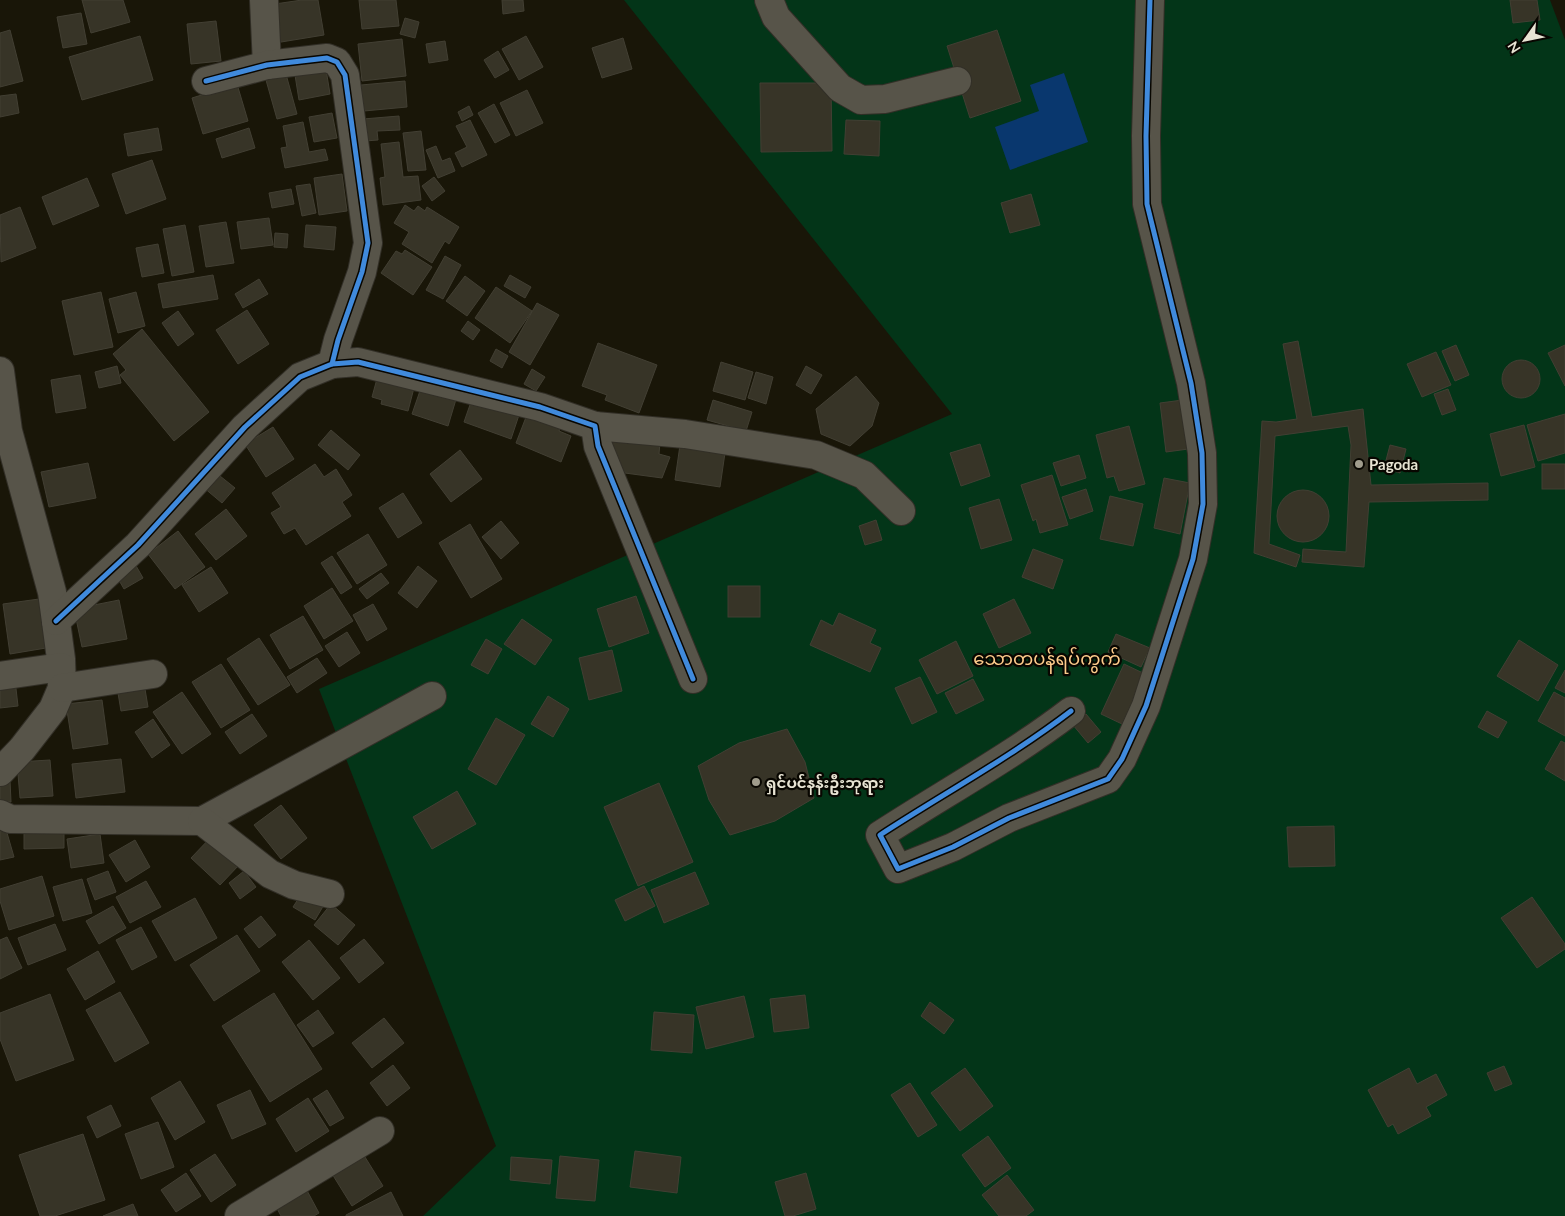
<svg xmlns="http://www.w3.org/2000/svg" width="1565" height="1216" viewBox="0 0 1565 1216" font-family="Lato,'Noto Sans Myanmar',sans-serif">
<rect width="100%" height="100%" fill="#191608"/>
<polygon fill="#033518" points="624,0 1550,0 1565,40 1565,1216 423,1216 496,1146 319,689 952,414"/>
<polygon fill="#09376e" points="1064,73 1088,142 1010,170 995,127 1039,111 1030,85"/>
<g fill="#373427" stroke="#423f33">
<polygon points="82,0 123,0 130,22 91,33"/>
<polygon points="302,0 318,0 324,35 275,43 268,5"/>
<polygon points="359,0 396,0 399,26 362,29"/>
<polygon points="502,0 523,0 524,11 503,14"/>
<polygon points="1510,0 1537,0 1540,20 1513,23"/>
<polygon points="81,13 87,44 63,48 57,17"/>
<polygon points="405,18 419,22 415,38 400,34"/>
<polygon points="216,21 221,61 191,64 187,24"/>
<polygon points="10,30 23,81 0,87 0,33"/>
<polygon points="997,30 1021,101 970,118 947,46"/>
<polygon points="140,36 153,80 82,100 69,57"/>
<polygon points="526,36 543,67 519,80 502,49"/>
<polygon points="623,38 632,69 602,78 592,48"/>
<polygon points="402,39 406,76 362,81 358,44"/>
<polygon points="445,41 448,60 429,63 426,44"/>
<polygon points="498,51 509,70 495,78 484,60"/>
<polygon points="325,63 330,94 299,100 294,69"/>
<polygon points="284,67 297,114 277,119 264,73"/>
<polygon points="405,81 407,107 364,111 361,85"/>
<polygon points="760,83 831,83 832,151 761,152"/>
<polygon points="237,84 248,121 203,134 192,98"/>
<polygon points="527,90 543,123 516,136 500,103"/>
<polygon points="16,94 19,113 0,117 0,96"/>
<polygon points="494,104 510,135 495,143 478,113"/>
<polygon points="469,106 473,115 462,121 458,112"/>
<polygon points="332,113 337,138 314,142 309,117"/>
<polygon points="399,116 400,130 377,131 378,140 365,141 363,119"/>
<polygon points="470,120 487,155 462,167 455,153 467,147 456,126"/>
<polygon points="846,120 880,121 879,156 844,154"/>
<polygon points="303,122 309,152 325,149 328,160 285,168 281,148 287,147 283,126"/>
<polygon points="158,128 162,150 128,156 124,134"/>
<polygon points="249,128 255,148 222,158 216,139"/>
<polygon points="421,131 426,170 408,171 403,133"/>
<polygon points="399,142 403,177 418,176 421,200 383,205 380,178 385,177 381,144"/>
<polygon points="436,146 442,161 450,158 455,171 438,178 426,150"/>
<polygon points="152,160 166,199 126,214 112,174"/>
<polygon points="342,174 347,211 319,215 314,178"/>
<polygon points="434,177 445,191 432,201 422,186"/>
<polygon points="87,178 99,206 53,225 42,197"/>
<polygon points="310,184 316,213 302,216 296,186"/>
<polygon points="291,189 294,204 272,208 269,193"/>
<polygon points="1031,194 1040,225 1010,233 1001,203"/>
<polygon points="405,205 414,211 418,206 425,211 427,207 459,227 449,244 445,241 432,263 402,244 409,232 394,223"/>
<polygon points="20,207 36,248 1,262 0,215"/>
<polygon points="269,218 273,245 241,249 237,222"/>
<polygon points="226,222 234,263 206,267 199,226"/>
<polygon points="185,225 194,272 172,276 163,229"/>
<polygon points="306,225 336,227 334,250 304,247"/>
<polygon points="275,233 288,234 287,248 274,247"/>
<polygon points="158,244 164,273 142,277 136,248"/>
<polygon points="405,250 432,267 413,295 381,273 396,251 402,254"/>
<polygon points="445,256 461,265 443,299 426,290"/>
<polygon points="213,275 218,299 163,308 158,284"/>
<polygon points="510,275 531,287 525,298 504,286"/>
<polygon points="465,276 485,291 467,316 446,301"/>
<polygon points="259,279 268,294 243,308 235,294"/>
<polygon points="496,287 532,311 510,343 475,318"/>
<polygon points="101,292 113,347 74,355 62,301"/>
<polygon points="136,292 145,326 118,333 109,299"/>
<polygon points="537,303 559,315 530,365 509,352"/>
<polygon points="247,310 269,344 238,364 216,330"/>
<polygon points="178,311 194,334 178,346 162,323"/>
<polygon points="468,321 480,330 473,340 461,331"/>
<polygon points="142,329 209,412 174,441 120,375 126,370 113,354"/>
<polygon points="1298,341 1312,417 1363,409 1371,485 1488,483 1488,500 1369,502 1364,567 1302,562 1303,549 1346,552 1351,445 1348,426 1275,436 1269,544 1300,555 1296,567 1254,553 1262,421 1276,422 1297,419 1283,344"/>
<polygon points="598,343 657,365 639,413 605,400 607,395 582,386"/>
<polygon points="1456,345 1469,375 1455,381 1442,351"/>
<polygon points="1565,345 1565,386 1548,353"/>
<polygon points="496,349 508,356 502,368 490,361"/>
<polygon points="1436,352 1451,385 1422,397 1407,364"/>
<circle cx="1521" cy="379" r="19"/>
<polygon points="721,362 753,372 745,400 713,391"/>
<polygon points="117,366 121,383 99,388 95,372"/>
<polygon points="806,366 822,375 811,394 796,385"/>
<polygon points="532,369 545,377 536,391 524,384"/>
<polygon points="756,372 773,377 766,404 748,398"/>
<polygon points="80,375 86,408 56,413 51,380"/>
<polygon points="378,375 415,384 408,411 381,404 382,400 372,397"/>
<polygon points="856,376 879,403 872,426 850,446 821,434 816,409"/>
<polygon points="422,385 457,396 448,426 412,414"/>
<polygon points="1448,389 1456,410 1442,415 1434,394"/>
<polygon points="472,399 519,415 511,439 464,422"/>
<polygon points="1190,399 1196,448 1166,452 1160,403"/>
<polygon points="713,400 752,412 746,431 707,420"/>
<polygon points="528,412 561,426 559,431 571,436 561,462 516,443"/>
<polygon points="1565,414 1565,453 1538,461 1527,425"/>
<polygon points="1524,425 1535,467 1501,476 1490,434"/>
<polygon points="1129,426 1145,484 1119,491 1114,476 1107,478 1096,435"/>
<polygon points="273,427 294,459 266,477 245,444"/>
<polygon points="600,429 660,442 659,454 670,457 662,478 610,471"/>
<polygon points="331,430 360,455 348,470 318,445"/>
<polygon points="681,438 726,446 720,487 675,480"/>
<polygon points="980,444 990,476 961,486 950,453"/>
<polygon points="1390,445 1406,449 1400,473 1384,468"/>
<polygon points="460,450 482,479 451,502 430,474"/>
<polygon points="1079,455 1086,478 1061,486 1053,463"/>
<polygon points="88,463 96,498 49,507 41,472"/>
<polygon points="315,464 324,477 336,469 352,495 342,502 351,516 306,545 295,528 284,534 271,513 281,507 272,493"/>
<rect x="1542" y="464" width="23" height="25"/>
<polygon points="215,472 235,488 222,503 203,487"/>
<polygon points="1052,475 1068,525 1040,533 1036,519 1033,521 1021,485"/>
<polygon points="1164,478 1190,483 1180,534 1154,528"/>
<polygon points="1086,489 1093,511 1070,519 1062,497"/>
<circle cx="1303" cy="516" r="26"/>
<polygon points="403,493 422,523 398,538 379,508"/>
<polygon points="1110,496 1143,504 1133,546 1100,539"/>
<polygon points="999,499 1012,540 981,549 969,508"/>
<polygon points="226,509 247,536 216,560 195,534"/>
<polygon points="876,520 882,540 865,545 859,526"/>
<polygon points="501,521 519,543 501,559 482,537"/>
<polygon points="470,524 502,579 471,598 439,543"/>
<polygon points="178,531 205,567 175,589 148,554"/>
<polygon points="368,534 387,565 357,584 337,553"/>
<polygon points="1033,549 1063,560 1053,589 1022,577"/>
<polygon points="332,556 352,587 341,594 321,563"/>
<polygon points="135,564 143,578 124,589 116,575"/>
<polygon points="418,566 437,581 417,608 398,593"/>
<polygon points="211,567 228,593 199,612 182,585"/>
<polygon points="381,573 389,583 367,599 359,589"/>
<rect x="728" y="586" width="32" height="31"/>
<polygon points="332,588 353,621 324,639 304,606"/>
<polygon points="636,596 649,633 609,647 597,609"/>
<polygon points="39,599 46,648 10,654 3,604"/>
<polygon points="1014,599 1031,633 999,648 983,614"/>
<polygon points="119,600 127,639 82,647 74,609"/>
<polygon points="373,604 387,629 367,641 353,615"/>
<polygon points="839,613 876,630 870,643 881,648 870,672 810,645 821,620 833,626"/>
<polygon points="303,616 323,650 290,669 270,635"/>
<polygon points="522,619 552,640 535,665 504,644"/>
<polygon points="347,632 360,653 339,667 325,646"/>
<polygon points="1116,634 1150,648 1141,667 1108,652"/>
<polygon points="259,638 290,685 258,705 227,659"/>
<polygon points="486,639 502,649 488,674 471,665"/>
<polygon points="1519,640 1558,665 1538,701 1497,676"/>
<polygon points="956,641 973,676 937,694 919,660"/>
<polygon points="612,650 622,691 589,700 579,658"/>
<polygon points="317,658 327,673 297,693 287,677"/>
<polygon points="221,664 250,710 221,728 192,682"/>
<polygon points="1124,664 1145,674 1122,724 1101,714"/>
<polygon points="1565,670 1565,693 1555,688"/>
<polygon points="920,677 937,712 912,724 895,688"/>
<polygon points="973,679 984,700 956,714 945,693"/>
<polygon points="15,680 18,706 0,708 0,681"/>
<polygon points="144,683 148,707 121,711 117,687"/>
<polygon points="182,692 211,734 182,754 153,712"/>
<polygon points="1554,692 1565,698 1565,736 1538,721"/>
<polygon points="548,696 569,709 553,737 531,724"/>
<polygon points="102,700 108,744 73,749 66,704"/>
<polygon points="1487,711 1507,722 1498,738 1478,727"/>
<polygon points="252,714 267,736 240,754 225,732"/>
<polygon points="1086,714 1101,732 1088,743 1073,725"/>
<polygon points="496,718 525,735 496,785 468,769"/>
<polygon points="153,719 170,745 152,758 135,732"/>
<polygon points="787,729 805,762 814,798 775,821 730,835 709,800 698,766 739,743"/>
<polygon points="1561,741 1565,743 1565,781 1545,769"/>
<polygon points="121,759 125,792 76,798 72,764"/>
<polygon points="50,760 53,796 20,798 17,762"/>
<polygon points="10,780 11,802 0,802 0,781"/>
<polygon points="659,783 693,862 638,886 604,807"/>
<polygon points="457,791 476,824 432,849 413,817"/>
<polygon points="281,805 307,838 281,859 254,825"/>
<polygon points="3,819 14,857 0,860 0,820"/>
<polygon points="64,824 64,848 24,849 24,825"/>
<polygon points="1334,826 1335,866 1289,867 1287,827"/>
<polygon points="100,834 104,863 71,868 67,839"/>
<polygon points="212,836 240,864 220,885 191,858"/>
<polygon points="135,840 150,867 126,882 109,855"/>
<polygon points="108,871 116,892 95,900 87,879"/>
<polygon points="244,871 256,887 240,899 229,883"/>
<polygon points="695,872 709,904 664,923 651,890"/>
<polygon points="42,876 54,916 9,930 0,901 0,889"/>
<polygon points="82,879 92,913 63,921 53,887"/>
<polygon points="146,881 161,907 130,923 116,897"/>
<polygon points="644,886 655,906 625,921 615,900"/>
<polygon points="304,890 325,903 315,920 293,907"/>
<polygon points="1532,897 1565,944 1565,949 1537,968 1501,918"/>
<polygon points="195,898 217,938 175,961 152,921"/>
<polygon points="331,904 355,925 338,945 314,925"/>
<polygon points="113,906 126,928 99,944 86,921"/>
<polygon points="261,916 276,935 259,948 244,929"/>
<polygon points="55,924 66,950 28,965 18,938"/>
<polygon points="141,927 157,957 132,970 116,940"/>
<polygon points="237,935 260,971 214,1001 190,965"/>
<polygon points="7,937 22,968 0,979 0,940"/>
<polygon points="364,939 384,963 359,983 340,958"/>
<polygon points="309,940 340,978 313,1000 282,962"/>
<polygon points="98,951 115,982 85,1000 67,969"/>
<polygon points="120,992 149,1043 115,1062 86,1010"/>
<polygon points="274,993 322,1069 270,1102 222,1026"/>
<polygon points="50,994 74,1060 16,1081 0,1039 0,1013"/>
<polygon points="805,995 809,1028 774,1032 770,999"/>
<polygon points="744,996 754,1037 706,1049 696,1007"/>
<polygon points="930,1002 954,1020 944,1034 921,1016"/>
<polygon points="318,1010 334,1033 313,1047 297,1025"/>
<polygon points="654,1012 694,1015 692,1053 651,1050"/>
<polygon points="384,1018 404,1043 372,1068 352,1043"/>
<polygon points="393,1065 410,1088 387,1106 370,1083"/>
<polygon points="1504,1066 1512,1084 1495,1091 1487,1073"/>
<polygon points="965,1068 993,1106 960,1131 931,1093"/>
<polygon points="1409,1068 1417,1084 1436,1074 1447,1095 1426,1107 1431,1116 1398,1134 1393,1124 1388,1127 1368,1090"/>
<polygon points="180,1081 205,1122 175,1140 151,1098"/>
<polygon points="910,1083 937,1125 918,1137 891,1095"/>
<polygon points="250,1090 266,1124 232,1139 217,1105"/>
<polygon points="327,1090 344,1118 330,1126 313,1099"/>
<polygon points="308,1098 329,1131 296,1152 276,1119"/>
<polygon points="111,1105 121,1126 97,1138 87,1117"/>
<polygon points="158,1122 174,1167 141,1179 125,1134"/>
<polygon points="83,1134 105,1200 55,1216 40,1216 19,1155"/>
<polygon points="988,1136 1011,1168 985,1187 962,1155"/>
<polygon points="360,1149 383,1186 352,1206 329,1169"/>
<polygon points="635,1151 681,1157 677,1193 630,1187"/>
<polygon points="215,1154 236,1185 211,1202 190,1170"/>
<polygon points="560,1156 599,1160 595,1201 556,1198"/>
<polygon points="511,1157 552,1160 550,1184 510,1180"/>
<polygon points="186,1173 201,1196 176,1212 161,1190"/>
<polygon points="806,1173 816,1209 793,1216 785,1216 775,1182"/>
<polygon points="1007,1175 1034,1210 1026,1216 999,1216 982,1195"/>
<polygon points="304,1185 319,1213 314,1216 281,1216 273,1201"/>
<polygon points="391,1192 403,1216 346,1216 346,1215"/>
<polygon points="133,1204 138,1216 103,1216"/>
</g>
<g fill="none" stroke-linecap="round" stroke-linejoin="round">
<g stroke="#322f27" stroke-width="30">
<g id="street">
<polyline points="264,0 267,65"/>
<polyline points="769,0 776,17 840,88 861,100 885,99 957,81"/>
<polyline points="332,364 358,362 540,407 595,426 598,446 693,679"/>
<polyline points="0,371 8,431 52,592 61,659 62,688 53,709 22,749 0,772"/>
<polyline points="595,426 685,434 816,455 864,475 901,511"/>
<polyline points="56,621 138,545 245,427 300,377 332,364 338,340 362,272 368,243 345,75 337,62 327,58 267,65 206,81"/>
<polyline points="0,676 61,667"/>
<polyline points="62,688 153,674"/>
<path d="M1071,711C1011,757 943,794 880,835L898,869L953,847L1009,818L1108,779L1122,759L1146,706L1193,559L1203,504L1202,453L1191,383L1147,204L1146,136L1150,0"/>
<polyline points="0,814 10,819 202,821 432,696"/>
<polyline points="202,821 270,874 294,885 330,894"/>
<polyline points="239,1216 380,1131"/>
</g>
</g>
<use href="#street" stroke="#575449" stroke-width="28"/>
<g stroke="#080600" stroke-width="8">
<g id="cycleway">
<polyline points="332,364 358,362 540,407 595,426 598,446 693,679"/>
<polyline points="56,621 138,545 245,427 300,377 332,364 338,340 362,272 368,243 345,75 337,62 327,58 267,65 206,81"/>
<path d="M1071,711C1011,757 943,794 880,835L898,869L953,847L1009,818L1108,779L1122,759L1146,706L1193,559L1203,504L1202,453L1191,383L1147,204L1146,136L1150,0"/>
</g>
</g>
<use href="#cycleway" stroke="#408adc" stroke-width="5"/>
</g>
<g fill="#a09c8c" stroke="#080600" stroke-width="2">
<circle cx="1359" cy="464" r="5"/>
<circle cx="756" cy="782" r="5"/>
</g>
<g text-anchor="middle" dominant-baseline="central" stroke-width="4.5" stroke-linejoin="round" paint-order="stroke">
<g font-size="15" font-weight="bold" fill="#e8e4d3" stroke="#080600" text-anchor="start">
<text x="1369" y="464">Pagoda</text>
<text x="766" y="782">ရှင်ပင်နန်းဦးဘုရား</text>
</g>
<g font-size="18" fill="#fdcc8a" stroke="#080600">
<text x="1047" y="658">သောတပန်ရပ်ကွက်</text>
</g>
</g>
<g transform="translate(1525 40) rotate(237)" stroke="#080600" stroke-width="4" paint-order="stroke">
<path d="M0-4L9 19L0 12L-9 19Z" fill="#e8e4d3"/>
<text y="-8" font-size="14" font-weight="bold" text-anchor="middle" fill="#e8e4d3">N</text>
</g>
</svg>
